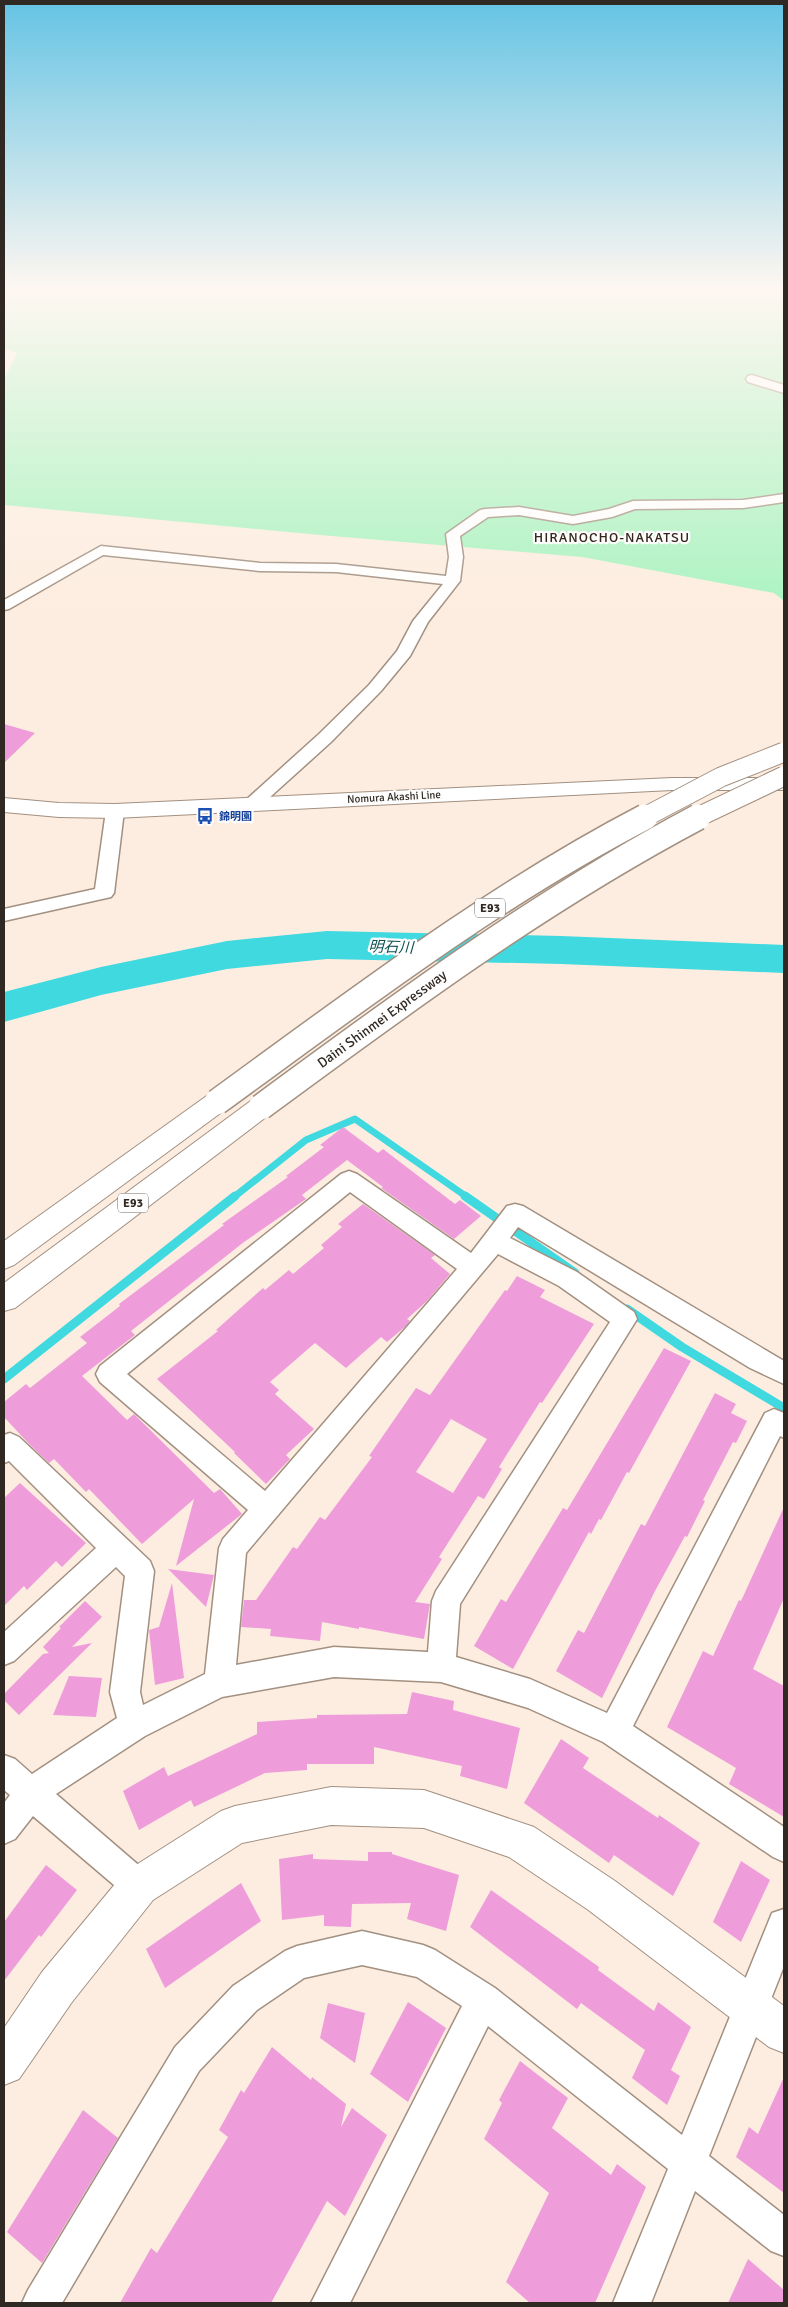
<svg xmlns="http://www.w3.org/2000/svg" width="788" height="2307" viewBox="0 0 788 2307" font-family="Signika,'Noto Sans JP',sans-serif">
<rect width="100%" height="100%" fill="#fdede0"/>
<polygon fill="#aaf3c0" points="4,291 784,291 784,601 774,593 582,557 320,535 4,505 4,379 17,353 4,348"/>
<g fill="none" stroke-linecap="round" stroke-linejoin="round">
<polyline stroke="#40d9df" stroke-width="7" points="234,1197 306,1140 355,1119 467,1197"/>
<g stroke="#40d9df" stroke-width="9">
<polyline points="465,1196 575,1273"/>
<polyline points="627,1309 682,1347 784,1408"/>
<polyline points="4,1379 235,1196"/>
</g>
<polygon fill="#40d9df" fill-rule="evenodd" points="327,931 561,936 784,945 784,973 561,964 327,959 227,969 101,995 4,1022 4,992 101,967 227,941"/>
</g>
<g fill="#ee9dda" fill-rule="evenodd">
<polygon points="4,724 35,733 4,763"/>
<polygon points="343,1127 378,1153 383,1149 455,1204 460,1200 481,1216 454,1239 381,1188 383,1187 347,1160 302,1195 306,1199 244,1242 131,1331 135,1335 82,1376 127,1420 134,1414 137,1417 214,1493 220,1489 242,1514 176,1566 194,1499 142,1544 89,1489 86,1492 54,1459 49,1463 30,1445 4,1417 4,1402 26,1384 30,1388 87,1343 80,1337 120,1306 119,1304 224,1225 222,1224 288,1177 286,1176 324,1147 320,1145"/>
<polygon points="363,1204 435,1255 431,1258 450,1274 427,1301 407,1319 410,1321 406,1326 387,1342 381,1337 346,1368 315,1343 270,1382 279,1390 275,1394 314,1429 286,1455 290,1459 266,1484 234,1453 235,1452 157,1379 218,1331 216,1330 263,1288 265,1290 289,1270 293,1274 324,1248 321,1245 342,1227 338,1224"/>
<path d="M517,1276L545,1290L540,1297L594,1324L542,1403L540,1402L499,1467L502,1469L484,1499L478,1496L439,1557L442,1559L415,1602L430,1604L424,1639L359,1627V1629L322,1622L320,1641L270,1636L271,1629L241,1627L244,1600H256L293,1547L297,1549L320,1517L325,1520L372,1457L369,1456L416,1388L430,1395L505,1290L507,1291ZM451,1419L487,1439L453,1493L416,1472Z"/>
<polygon points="664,1348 691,1361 629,1473 627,1472 601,1520 599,1519 591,1534 589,1532 513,1669 474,1646 501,1599 506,1602 563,1508 567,1510"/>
<polygon points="715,1393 736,1404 731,1413 747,1421 736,1443 733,1442 703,1500 705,1501 687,1537 685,1536 655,1591 602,1698 556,1671 578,1630 584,1633 641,1524 645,1526"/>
<polygon points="20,1483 86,1543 62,1567 56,1561 27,1590 24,1586 4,1606 4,1498"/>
<polygon points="784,1507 784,1598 753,1669 784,1686 784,1817 729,1784 736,1768 667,1727 703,1651 713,1656 739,1600 741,1601"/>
<polygon points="168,1569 214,1575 206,1607"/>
<polygon points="172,1583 184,1678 155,1685 149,1630 159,1627"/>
<polygon points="85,1601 102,1617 72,1647 92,1643 19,1715 4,1700 4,1694 43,1654 49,1653 43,1647 61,1628 59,1627"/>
<polygon points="69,1676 102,1678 96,1717 53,1715"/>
<polygon points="412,1692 454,1701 453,1710 520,1728 507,1789 460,1776 462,1766 374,1747 374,1764 307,1764 307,1770 265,1773 194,1807 191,1800 139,1830 123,1791 164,1767 168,1776 257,1734 257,1722 317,1718 317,1715 407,1714"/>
<polygon points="561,1739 589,1758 583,1768 658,1818 659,1815 700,1843 673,1896 614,1855 609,1863 524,1803"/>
<polygon points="368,1852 392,1852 392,1854 459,1875 446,1931 407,1919 411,1903 352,1904 351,1927 324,1926 324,1915 282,1920 279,1859 313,1854 313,1859 368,1861"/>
<polygon points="741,1861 770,1880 741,1942 713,1922"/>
<polygon points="46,1865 77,1890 41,1937 39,1935 4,1981 4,1922"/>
<polygon points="241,1883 261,1921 165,1988 146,1949"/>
<polygon points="491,1890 599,1967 598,1970 654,2011 658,2002 691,2027 671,2070 680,2076 667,2105 632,2078 645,2050 581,2003 577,2009 470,1927"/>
<polygon points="408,2002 446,2028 408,2102 370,2074"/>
<polygon points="328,2003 365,2013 355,2063 320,2038"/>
<polygon points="272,2047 311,2080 312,2077 346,2104 341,2127 352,2108 387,2135 345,2216 327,2201 271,2303 120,2303 151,2248 157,2253 228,2137 219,2130 241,2090 244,2093"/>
<polygon points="520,2061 568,2098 552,2128 611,2175 617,2164 646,2187 595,2303 530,2303 506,2282 549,2193 484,2139 502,2103 499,2100"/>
<polygon points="784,2077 784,2193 736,2157 749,2127 758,2134"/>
<polygon points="83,2110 118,2138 42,2263 7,2232"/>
<polygon points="748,2259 784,2290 784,2303 728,2303"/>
</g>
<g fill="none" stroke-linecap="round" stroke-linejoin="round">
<g stroke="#a29081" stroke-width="3">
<g id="street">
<polygon points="752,375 784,385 784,393 748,382 746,379 748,376"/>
<polygon points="784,494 784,502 743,508 635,509 612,517 573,524 519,515 488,517 460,536 463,557 460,581 428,622 410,656 381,691 331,742 259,807 247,807 244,803 247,799 319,734 369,685 397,651 413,621 443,584 336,572 260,571 103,555 9,609 4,610 4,600 101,546 260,563 336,564 446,576 449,557 446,534 480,510 485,509 519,507 573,516 609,509 633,501 743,500"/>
<polygon points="115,806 121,807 124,811 114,893 111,897 4,921 4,909 95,889 106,811 109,807"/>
<path d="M349,1171L357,1174L471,1253L507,1206L515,1204L523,1206L784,1361V1384L750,1368L518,1227L510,1238L577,1272L634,1312L637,1319L460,1604L456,1657L530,1679L607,1713L765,1413L774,1409L784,1413V1438L780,1436L633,1726L784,1827V1862L773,1857L603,1742L528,1708L441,1682L334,1677L222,1697L145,1736L56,1794L150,1875L155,1886L150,1897L139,1902L128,1897L33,1816L15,1839L4,1844V1803L10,1795L4,1790V1755L15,1759L32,1774L117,1718L110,1692L125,1576L116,1567L14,1661L4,1665V1632L96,1548L9,1461L4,1463V1435L10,1433L19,1437L150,1561L154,1571L140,1692L143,1705L205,1674L219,1548L223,1539L248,1510L100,1382L96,1374L100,1366L341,1174ZM350,1192L457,1269L265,1491L127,1374ZM498,1254L559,1286L610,1322L436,1591L432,1601L428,1652L334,1647L236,1665L246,1553Z"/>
<polygon points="784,1909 784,1966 709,2156 784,2215 784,2256 771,2251 695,2191 651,2303 613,2303 668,2169 488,2026 350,2303 311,2303 462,2006 417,1977 362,1965 304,1978 257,2010 199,2071 62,2303 22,2303 28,2290 175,2047 233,1986 285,1951 297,1946 362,1931 423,1945 435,1950 495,1988 682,2135 772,1913"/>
</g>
</g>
<g stroke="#a29081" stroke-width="2">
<g id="secondary">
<polygon points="672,778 784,778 784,790 672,790 115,818 59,817 4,812 4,798 59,803 115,804"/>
<polygon points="331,1787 424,1790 534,1827 615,1881 784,2006 784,2053 769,2047 587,1909 509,1857 424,1828 331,1825 242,1843 153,1900 72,2002 19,2079 4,2085 4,2028 42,1972 125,1872 221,1811 235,1806"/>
</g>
</g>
<g stroke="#a29081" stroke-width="2">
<g id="highway">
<polygon points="217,1092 226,1095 230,1102 226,1109 14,1265 4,1269 4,1241 208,1095"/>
<polygon points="261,1097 270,1100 274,1107 270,1114 15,1308 4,1311 4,1283 252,1100"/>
</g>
</g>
<use href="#street" fill="#fff" fill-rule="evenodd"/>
<use href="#secondary" fill="#fff" fill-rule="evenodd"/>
<use href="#highway" fill="#fff" fill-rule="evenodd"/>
<g stroke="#a29081" stroke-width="21" stroke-linecap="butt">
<g id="highway-bridge-far1">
<polyline points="643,818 721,777 784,752"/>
<polyline points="696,818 784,776"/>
</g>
</g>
<g stroke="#a29081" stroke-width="28" stroke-linecap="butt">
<g id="highway-bridge">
<path d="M217,1102C356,1001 493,896 645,817"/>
<path d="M261,1107C402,1003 543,899 698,817"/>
</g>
</g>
<use href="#highway-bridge-far1" stroke="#fff" stroke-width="19"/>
<use href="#highway-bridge" stroke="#fff" stroke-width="25"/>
</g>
<linearGradient id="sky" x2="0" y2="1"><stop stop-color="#65c3e4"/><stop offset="0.47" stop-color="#fef7f1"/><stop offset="1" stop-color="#fef7f1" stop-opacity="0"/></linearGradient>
<rect width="788" height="614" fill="url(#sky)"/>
<defs>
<g id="bus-bare" transform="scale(1.35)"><path d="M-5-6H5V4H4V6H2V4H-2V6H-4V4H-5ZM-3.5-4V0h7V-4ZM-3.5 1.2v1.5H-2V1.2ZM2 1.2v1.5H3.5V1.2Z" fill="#1a4fb4" stroke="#fdfdfd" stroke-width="2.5" paint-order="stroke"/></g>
</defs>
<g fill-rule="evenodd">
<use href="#bus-bare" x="205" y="816"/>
</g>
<g text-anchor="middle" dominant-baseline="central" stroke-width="4.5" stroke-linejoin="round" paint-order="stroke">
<g font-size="11" fill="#302923" stroke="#fdfdfd">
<text transform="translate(394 797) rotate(-3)">Nomura Akashi Line</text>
</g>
<g font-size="11" font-weight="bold" fill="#164399" stroke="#fdfdfd" text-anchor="start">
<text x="219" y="816">錦明園</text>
</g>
<g fill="#fdfdfd" stroke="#6e6964" stroke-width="1">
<rect x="475" y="898.5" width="30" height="19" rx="4"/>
<rect x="118" y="1193.5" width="30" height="19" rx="4"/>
</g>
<g font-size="12" font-weight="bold" fill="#302923">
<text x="490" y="908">E93</text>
<text x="133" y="1203">E93</text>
</g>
<g font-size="14" letter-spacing="1" fill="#35261a" stroke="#fdfdfd">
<text x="612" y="537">HIRANOCHO-NAKATSU</text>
</g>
<g font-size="14" fill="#302923" stroke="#fdfdfd">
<text transform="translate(382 1019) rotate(-36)">Daini Shinmei Expressway</text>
</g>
<g font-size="15" font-style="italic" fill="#105153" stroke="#fdfdfd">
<text transform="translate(391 947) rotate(2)">明石川</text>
</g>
</g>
<rect width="788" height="2307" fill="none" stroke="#302923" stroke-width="10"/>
</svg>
